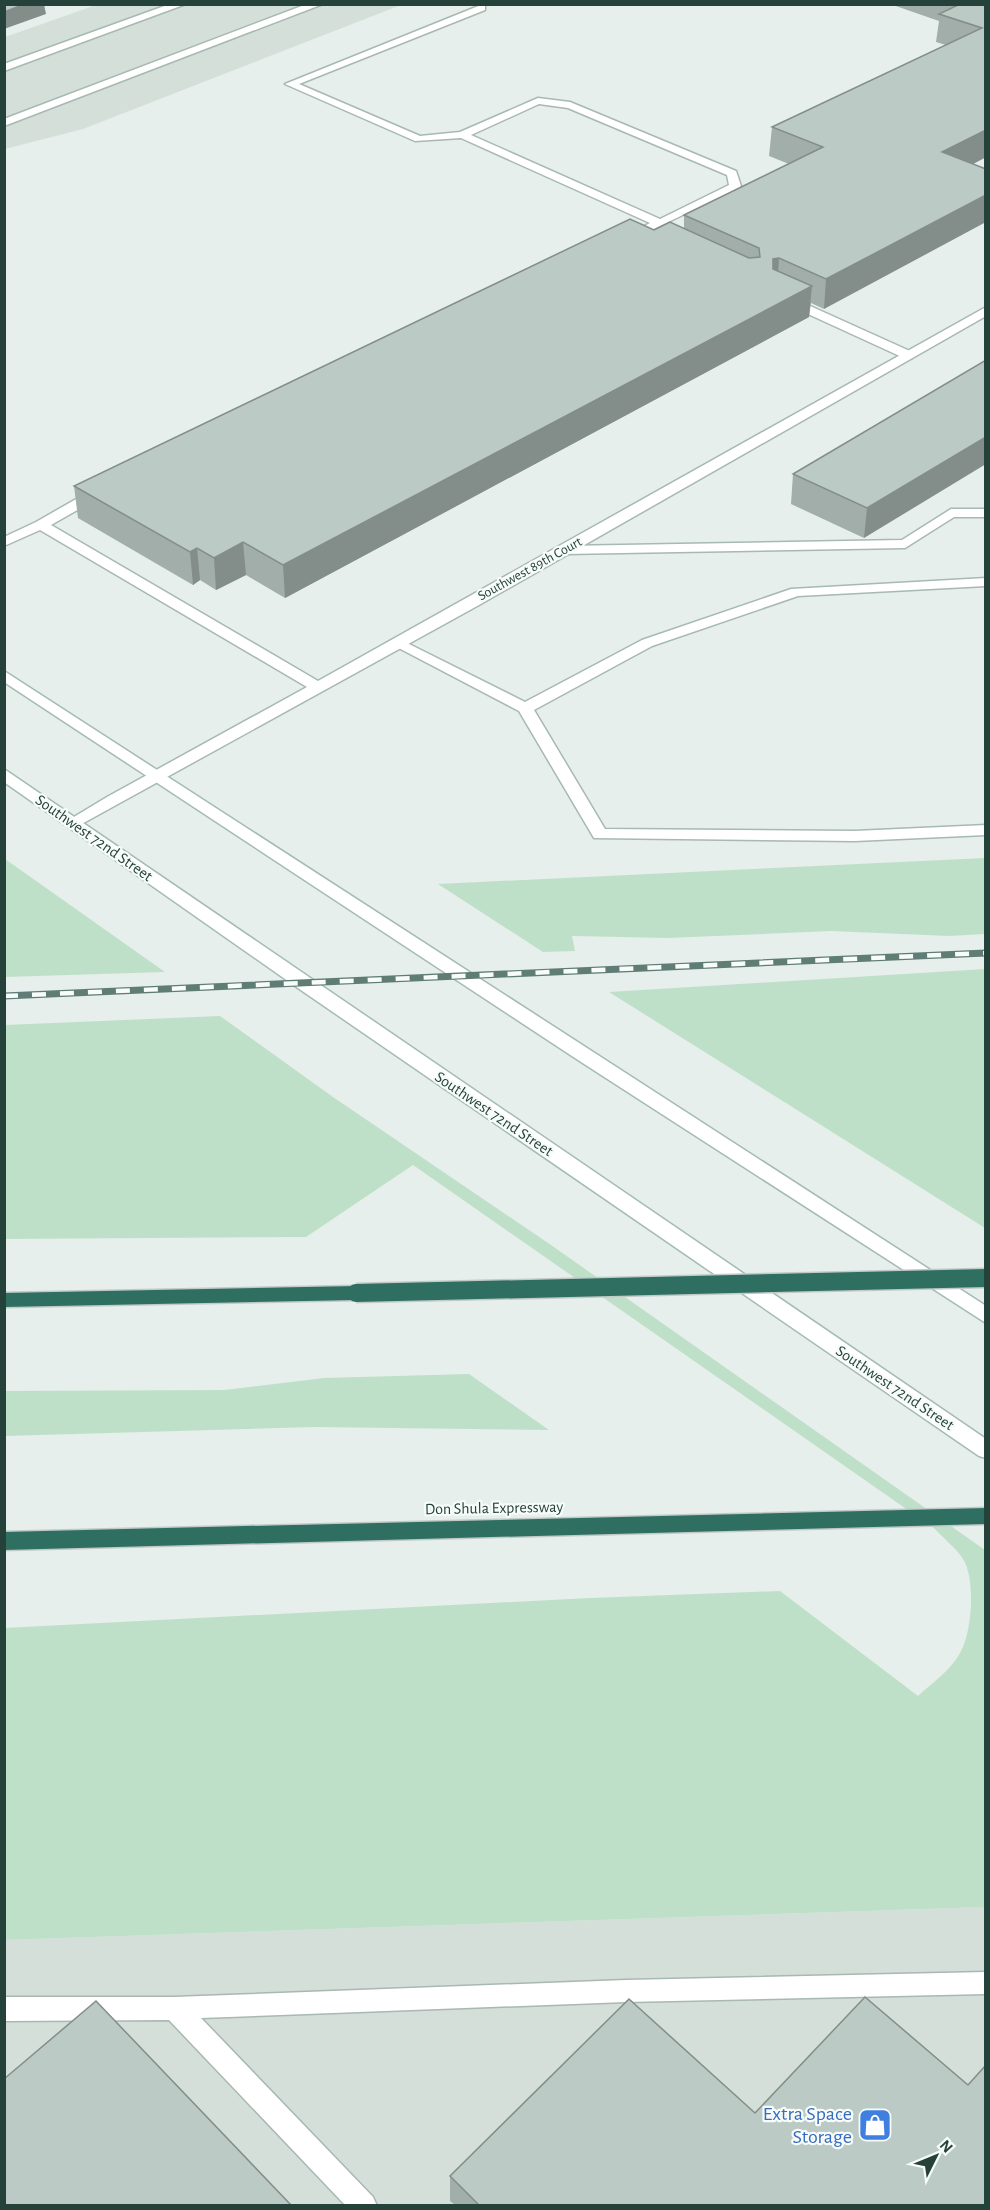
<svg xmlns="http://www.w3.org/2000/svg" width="990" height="2210" viewBox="0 0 990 2210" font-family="'Alegreya Sans',sans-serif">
<rect width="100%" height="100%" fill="#e6efeb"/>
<g fill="#d4dfda">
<polygon points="96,5 401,5 83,129 5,149 5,37"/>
<polygon points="985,1907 985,2205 5,2205 4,1940"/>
</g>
<g fill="#bfe0c8">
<polygon points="985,858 985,934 949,936 831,931 668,938 572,936 575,951 543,952 438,884"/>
<polygon points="5,859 165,972 5,977"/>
<polygon points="985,969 985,1228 609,992"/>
<path d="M220,1016L333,1097L551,1245L985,1550V1907L5,1940L4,1628L590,1598L780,1591L918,1696C932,1683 951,1670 960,1653C972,1634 976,1579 963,1559C956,1548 944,1539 935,1529L413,1165L306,1237L5,1239V1025Z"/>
<polygon points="469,1374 549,1430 314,1427 5,1436 5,1391 224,1390 324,1378"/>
</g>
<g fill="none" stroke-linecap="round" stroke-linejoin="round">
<g stroke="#a8b8b2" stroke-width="3">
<g id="lane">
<polygon points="170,4 186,4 4,71 4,64"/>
<polygon points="307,4 323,4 4,126 4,119"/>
<polygon points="788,296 912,352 914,355 912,358 904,358 784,303 784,297"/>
<polygon points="951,509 986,509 986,517 954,517 905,548 565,554 558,550 565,546 902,540"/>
<polygon points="986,578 986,586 798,596 652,646 534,710 605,829 855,831 986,825 986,835 855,841 594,838 519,711 391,644 393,641 403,641 525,702 642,640 791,589"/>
<polygon points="986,1972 986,1994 626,2002 201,2018 373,2197 377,2206 346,2206 169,2020 4,2021 4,1997 174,1997 626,1980"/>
</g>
</g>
<g stroke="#a8b8b2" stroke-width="3">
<g id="street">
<path d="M481,5L485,6V10L299,84L420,136L460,132L538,98L570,102L736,171L741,186L739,188L639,236L633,232L650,223L461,138L415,141L285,84ZM539,104L568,108L727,175L729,185L660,219L471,135Z"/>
<polygon points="986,307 986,316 479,605 78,826 72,828 64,823 107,797 307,687 40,530 4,546 4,537 36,522 92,490 102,490 104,493 102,496 51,525 318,681"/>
</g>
</g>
<g stroke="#a4bbb3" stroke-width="3">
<g id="secondary">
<polygon points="4,671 986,1306 986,1323 578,1060 4,682"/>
<polygon points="4,769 986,1439 986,1458 979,1456 295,986 4,782"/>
</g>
</g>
<g stroke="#c2cac8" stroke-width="3">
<g id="highway">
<polygon points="356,1286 363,1288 366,1293 363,1298 356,1300 4,1307 4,1293"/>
<polygon points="986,1508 986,1524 4,1550 4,1532"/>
</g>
</g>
<use href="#lane" fill="#fff" fill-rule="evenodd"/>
<use href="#street" fill="#fff" fill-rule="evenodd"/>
<use href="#secondary" fill="#fff" fill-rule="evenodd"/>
<use href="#highway" fill="#2f6f62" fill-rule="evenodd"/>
<g stroke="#5f7d75" stroke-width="7">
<polyline id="rail" points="4,996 986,953"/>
</g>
<use href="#rail" stroke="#f7fbf9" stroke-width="4.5" stroke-dasharray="14" stroke-linecap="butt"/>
<g stroke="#c2cac8" stroke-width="21" stroke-linecap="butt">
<polyline id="highway-bridge" points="356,1293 986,1278"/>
</g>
<use href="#highway-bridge" stroke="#2f6f62" stroke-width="18"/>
</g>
<g fill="#a1aea9">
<polygon points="890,4 986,4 986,157 973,164 824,309 811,303 809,317 285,598 246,575 216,590 200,580 193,585 78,518 74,486 654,230 684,228 684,215 789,164 769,156 772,127 946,45 936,42 939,21"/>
<polygon points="986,360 864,538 791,504 793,474"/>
<polygon points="968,2085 986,2205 455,2205 450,2201 450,2176 755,2113"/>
</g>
<g fill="#838d89">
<polygon points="25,4 44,4 46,14 4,29 4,12"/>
<polygon points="986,130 986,157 939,182 942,152"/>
<polygon points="986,195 986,222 824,309 826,279"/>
<polygon points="779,258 777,288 770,290 773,259"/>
<polygon points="812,286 809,317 285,598 283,565"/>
<polygon points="986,437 986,464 864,538 867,508"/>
<polygon points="243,542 246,575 216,590 214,558"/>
<polygon points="197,548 200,580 193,585 190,552"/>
</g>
<g fill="#bbcac4" stroke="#838d89" stroke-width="1.5">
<polygon points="4,4 25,4 4,12"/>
<polygon points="960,4 986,4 986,130 942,152 986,169 986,195 826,279 779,258 773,259 773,269 812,286 283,565 243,542 214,558 197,548 190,552 74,486 630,219 654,230 670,222 749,258 760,257 759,248 684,215 823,147 772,127 982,28 939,14"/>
<polygon points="986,360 986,437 867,508 793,474"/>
<polygon points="865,1997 968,2085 986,2065 986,2205 479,2205 450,2176 629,1999 755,2113"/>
<polygon points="96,2001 291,2205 4,2205 4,2079"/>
</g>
<defs>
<g id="shop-square" transform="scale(1.725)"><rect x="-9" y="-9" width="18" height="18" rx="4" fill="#3f7fe0" stroke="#f7fbf9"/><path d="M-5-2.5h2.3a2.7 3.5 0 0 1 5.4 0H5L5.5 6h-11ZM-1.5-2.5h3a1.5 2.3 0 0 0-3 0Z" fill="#fff"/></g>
</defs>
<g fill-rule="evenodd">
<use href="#shop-square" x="875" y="2125"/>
</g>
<g text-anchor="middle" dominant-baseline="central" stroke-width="4.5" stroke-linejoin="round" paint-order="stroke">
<g font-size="14" fill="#24423a" stroke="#f7fbf9">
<text transform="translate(530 569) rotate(-29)">Southwest 89th Court</text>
</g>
<g font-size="16" fill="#24423a" stroke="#f7fbf9">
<text transform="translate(94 838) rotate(35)">Southwest 72nd Street</text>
<text transform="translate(494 1114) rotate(34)">Southwest 72nd Street</text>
<text transform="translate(895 1388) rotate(34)">Southwest 72nd Street</text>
<text transform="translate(494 1508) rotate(-1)">Don Shula Expressway</text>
</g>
<g font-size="20" fill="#366cbe" stroke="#f7fbf9" text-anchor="end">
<text x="852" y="2114">Extra Space<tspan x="852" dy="23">Storage</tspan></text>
</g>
</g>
<rect width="990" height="2210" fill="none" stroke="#24423a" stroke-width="12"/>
<g transform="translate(936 2156) rotate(47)" stroke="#f7fbf9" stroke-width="4.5" paint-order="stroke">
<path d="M0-4.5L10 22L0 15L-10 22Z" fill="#24423a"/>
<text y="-9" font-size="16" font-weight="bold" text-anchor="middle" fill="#24423a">N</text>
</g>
</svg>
